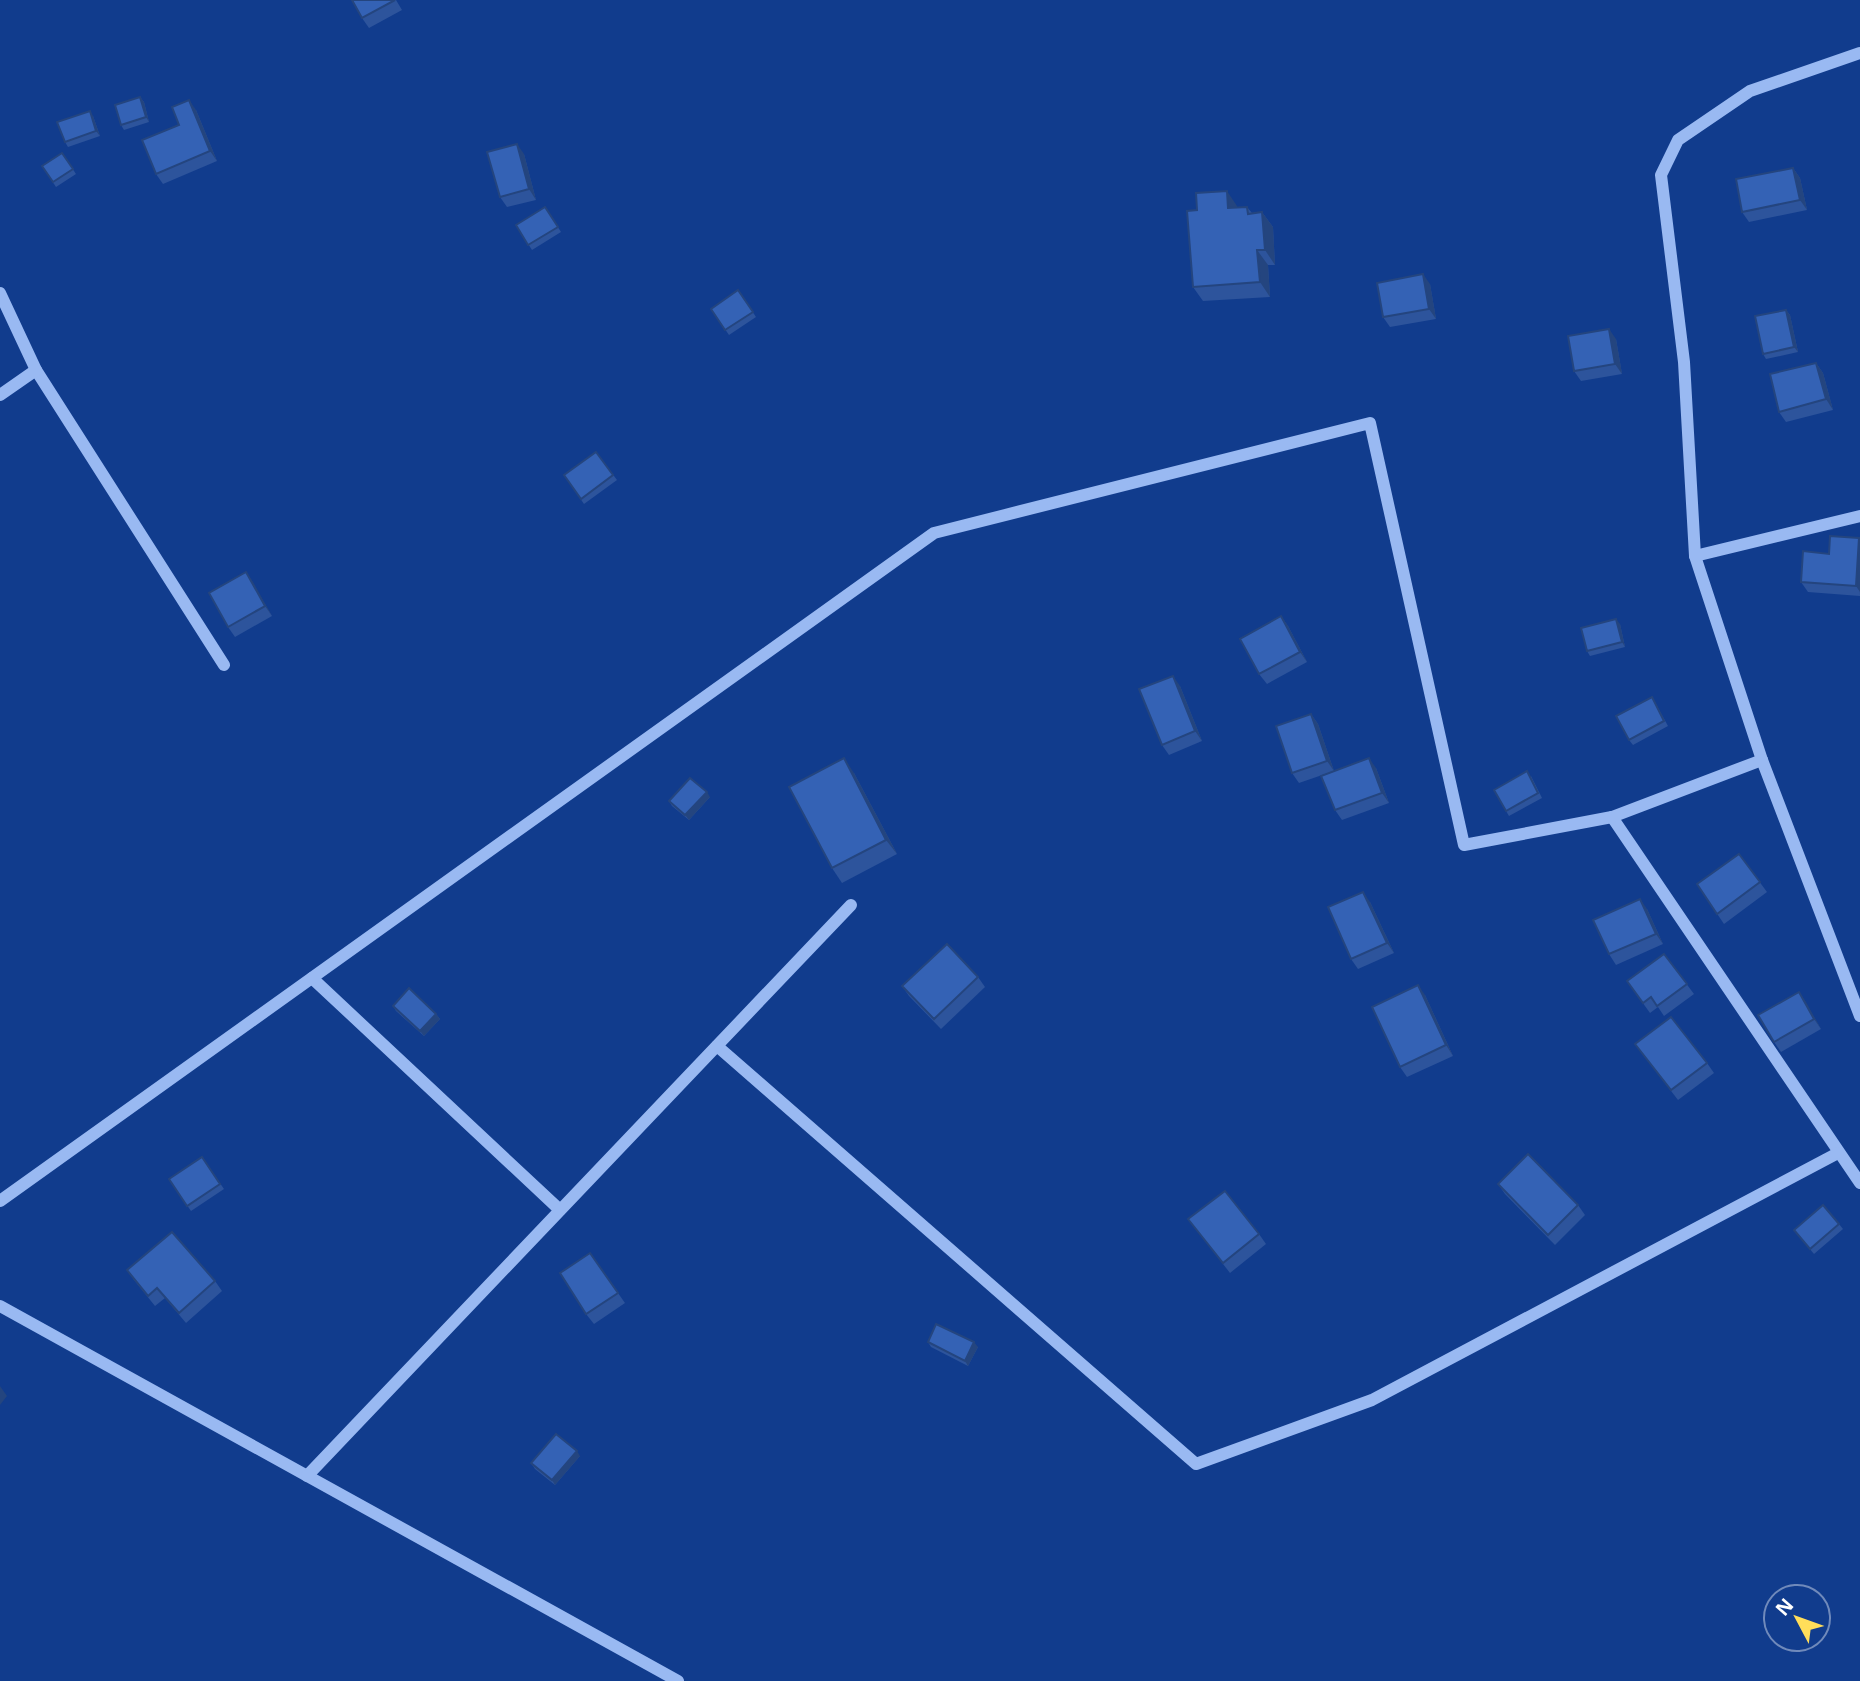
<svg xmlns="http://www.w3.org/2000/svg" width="1860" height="1681" viewBox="0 0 1860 1681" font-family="'Noto Sans',sans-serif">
<rect width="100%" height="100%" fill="#113c8d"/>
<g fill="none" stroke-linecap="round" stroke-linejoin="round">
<g stroke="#99b9f2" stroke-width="12">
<polyline points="1860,53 1750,91 1678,140 1661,175 1684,362 1695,556 1762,760 1860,1016"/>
<polyline points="0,293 36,370 224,665"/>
<polyline points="0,395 36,370"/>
<polyline points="1695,556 1860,516"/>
<polyline points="1612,817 1860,1183"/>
<polyline points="312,978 560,1210"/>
<polyline points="717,1046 1196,1464 1372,1400 1838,1153"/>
<polyline points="0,1201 934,533 1370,423 1464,845 1612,817 1762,760"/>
<polyline points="0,1306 678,1681"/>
<polyline points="307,1476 851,905"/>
</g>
</g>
<g fill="#2d549c">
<polygon points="352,0 396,0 402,10 369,28 362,18"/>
<polygon points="140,97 144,102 149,122 124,130 121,125"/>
<polygon points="196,110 217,161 163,184 156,174 179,125"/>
<polygon points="93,116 100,136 68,147 65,142"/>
<polygon points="62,153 76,174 56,187 42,166"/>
<polygon points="524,154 536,200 507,207 500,197"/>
<polygon points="1793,168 1800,178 1807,210 1749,222 1742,212"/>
<polygon points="1237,206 1237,208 1247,207 1252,213 1262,212 1273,227 1275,265 1268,265 1270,297 1203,301 1193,287"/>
<polygon points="545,207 561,232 532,250 516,225"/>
<polygon points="1430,284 1436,319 1390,327 1383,317"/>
<polygon points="738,290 756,317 729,335 711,309"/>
<polygon points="1786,310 1790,315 1798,352 1766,359 1763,354"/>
<polygon points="1616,339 1622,374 1581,381 1574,371"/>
<polygon points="1816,363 1823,373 1833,410 1786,422 1779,412"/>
<polygon points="596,452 617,480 584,504 564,475"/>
<polygon points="1859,538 1860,596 1808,592 1801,582 1829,554"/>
<polygon points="246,572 272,616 235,637 228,627"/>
<polygon points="1281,616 1288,626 1307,662 1267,684 1259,674"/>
<polygon points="1620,624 1625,647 1590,656 1587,651"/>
<polygon points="1180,686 1202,741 1169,755 1162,745"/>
<polygon points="1652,697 1668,726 1633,745 1629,740"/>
<polygon points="1311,714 1318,724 1334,771 1376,768 1389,803 1342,820 1335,810 1328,773 1299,783 1292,773"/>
<polygon points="854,773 897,854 842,883 832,868"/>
<polygon points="1531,776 1542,798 1509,816 1506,811"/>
<polygon points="710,797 689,820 672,806 669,801"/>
<polygon points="1739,854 1767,892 1724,924 1697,884"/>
<polygon points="1370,902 1394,953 1358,969 1351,959"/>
<polygon points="1647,909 1663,944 1616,965 1609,954"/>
<polygon points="1664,954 1694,994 1664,1016 1658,1007 1650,1013 1627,981"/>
<polygon points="978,977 985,987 941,1029 909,996 902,986"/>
<polygon points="1799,992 1821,1029 1781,1052 1774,1042"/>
<polygon points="1425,995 1453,1056 1407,1077 1400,1067"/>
<polygon points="393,1006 436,1014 440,1019 424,1036 396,1011"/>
<polygon points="1635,1044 1707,1063 1714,1073 1678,1100"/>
<polygon points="202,1157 224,1189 191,1211 169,1179"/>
<polygon points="1498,1184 1578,1205 1585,1215 1555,1245 1505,1194"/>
<polygon points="1188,1219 1259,1234 1266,1244 1230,1273"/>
<polygon points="1839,1224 1843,1229 1814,1254 1794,1230"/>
<polygon points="590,1253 625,1303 594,1324 586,1314"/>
<polygon points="127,1270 215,1281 222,1291 186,1323 165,1298 155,1306 134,1280"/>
<polygon points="928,1342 978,1347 968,1366 931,1347"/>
<polygon points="580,1456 555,1485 535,1469 531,1463"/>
</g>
<g fill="#24457f">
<polygon points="140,97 144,102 149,122 146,117"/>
<polygon points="189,100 196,110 217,161 210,151"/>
<polygon points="90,111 93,116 100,136 96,131"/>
<polygon points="517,144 524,154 536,200 529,189"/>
<polygon points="1793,168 1800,178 1807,210 1800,200"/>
<polygon points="1227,191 1237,206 1238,223 1228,208"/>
<polygon points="1262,212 1273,227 1275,265 1265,250"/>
<polygon points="1257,250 1268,265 1270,297 1260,282"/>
<polygon points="1423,274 1430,284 1436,319 1429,309"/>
<polygon points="1786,310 1790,315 1798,352 1794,347"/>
<polygon points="1609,329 1616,339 1622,374 1615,364"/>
<polygon points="1816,363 1823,373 1833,410 1826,399"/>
<polygon points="1859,538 1860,539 1860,592 1856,586"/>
<polygon points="246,572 253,582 272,616 265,606"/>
<polygon points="1281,616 1288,626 1307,662 1300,652"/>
<polygon points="1616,619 1620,624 1625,647 1622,642"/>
<polygon points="1173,676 1180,686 1202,741 1195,731"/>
<polygon points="1311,714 1318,724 1334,771 1327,761"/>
<polygon points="844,758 854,773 897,854 886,840"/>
<polygon points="1369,758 1376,768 1389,803 1382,793"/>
<polygon points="707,792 710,797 689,820 685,815"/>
<polygon points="1363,892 1370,902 1394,953 1387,943"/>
<polygon points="1640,899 1647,909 1663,944 1656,934"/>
<polygon points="1418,985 1425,995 1453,1056 1446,1045"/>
<polygon points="1799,992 1806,1002 1821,1029 1814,1019"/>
<polygon points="436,1014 440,1019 424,1036 420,1031"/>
<polygon points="974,1342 978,1347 968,1366 965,1361"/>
<polygon points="0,1386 7,1396 0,1405"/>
<polygon points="577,1451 580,1456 555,1485 552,1480"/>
</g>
<g fill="#3462b5" stroke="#24457f" stroke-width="2">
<polygon points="352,0 395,0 362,18"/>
<polygon points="140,97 146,117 121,125 115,105"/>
<polygon points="189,100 210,151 156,174 142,140 179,125 172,107"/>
<polygon points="90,111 96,131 65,142 57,122"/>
<polygon points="517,144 529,189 500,197 487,152"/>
<polygon points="62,153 73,169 53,182 42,166"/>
<polygon points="1793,168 1800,200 1742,212 1736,179"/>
<polygon points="1227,191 1228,208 1247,207 1248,214 1262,212 1265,250 1257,250 1260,282 1193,287 1187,211 1197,210 1196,193"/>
<polygon points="545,207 558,227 528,245 516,225"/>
<polygon points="1423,274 1429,309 1383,317 1377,283"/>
<polygon points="738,290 753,312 725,330 711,309"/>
<polygon points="1786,310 1794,347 1763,354 1755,316"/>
<polygon points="1609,329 1615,364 1574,371 1568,336"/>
<polygon points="1816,363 1826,399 1779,412 1770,374"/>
<polygon points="596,452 613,475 581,499 564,475"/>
<polygon points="1830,536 1859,538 1856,586 1801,582 1803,551 1829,554"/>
<polygon points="246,572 265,606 228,627 209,593"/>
<polygon points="1281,616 1300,652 1259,674 1240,639"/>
<polygon points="1616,619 1622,642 1587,651 1581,628"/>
<polygon points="1173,676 1195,731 1162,745 1139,689"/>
<polygon points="1652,697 1664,721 1629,740 1616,716"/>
<polygon points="1311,714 1327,761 1292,773 1276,726"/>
<polygon points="844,758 886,840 832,868 789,787"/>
<polygon points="1369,758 1382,793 1335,810 1321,776"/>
<polygon points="1527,771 1538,793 1506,811 1494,790"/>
<polygon points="690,778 707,792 685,815 669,801"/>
<polygon points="1739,854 1760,882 1717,914 1697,884"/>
<polygon points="1363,892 1387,943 1351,959 1328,907"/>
<polygon points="1640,899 1656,934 1609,954 1593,920"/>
<polygon points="947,944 978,977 934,1019 902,986"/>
<polygon points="1664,954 1687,984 1657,1006 1651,997 1643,1003 1627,981"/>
<polygon points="1418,985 1446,1045 1400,1067 1372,1007"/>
<polygon points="409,988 436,1014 420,1031 393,1006"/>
<polygon points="1799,992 1814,1019 1774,1042 1758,1015"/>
<polygon points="1671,1017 1707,1063 1671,1090 1635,1044"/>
<polygon points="1528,1154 1578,1205 1548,1235 1498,1184"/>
<polygon points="202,1157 220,1184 187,1206 169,1179"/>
<polygon points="1225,1191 1259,1234 1223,1263 1188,1219"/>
<polygon points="1823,1205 1839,1224 1810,1249 1794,1230"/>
<polygon points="172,1232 215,1281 179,1313 157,1288 148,1296 127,1270"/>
<polygon points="590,1253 618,1293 586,1314 560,1273"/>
<polygon points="936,1324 974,1342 965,1361 928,1342"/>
<polygon points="556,1434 577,1451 552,1480 531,1463"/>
</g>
<g transform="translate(1797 1618) rotate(311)"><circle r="33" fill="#113c8d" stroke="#708abb" stroke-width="2"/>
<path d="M0-5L12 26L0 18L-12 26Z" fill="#ffde5a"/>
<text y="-10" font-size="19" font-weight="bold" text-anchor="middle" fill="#ffffff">N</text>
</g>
</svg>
